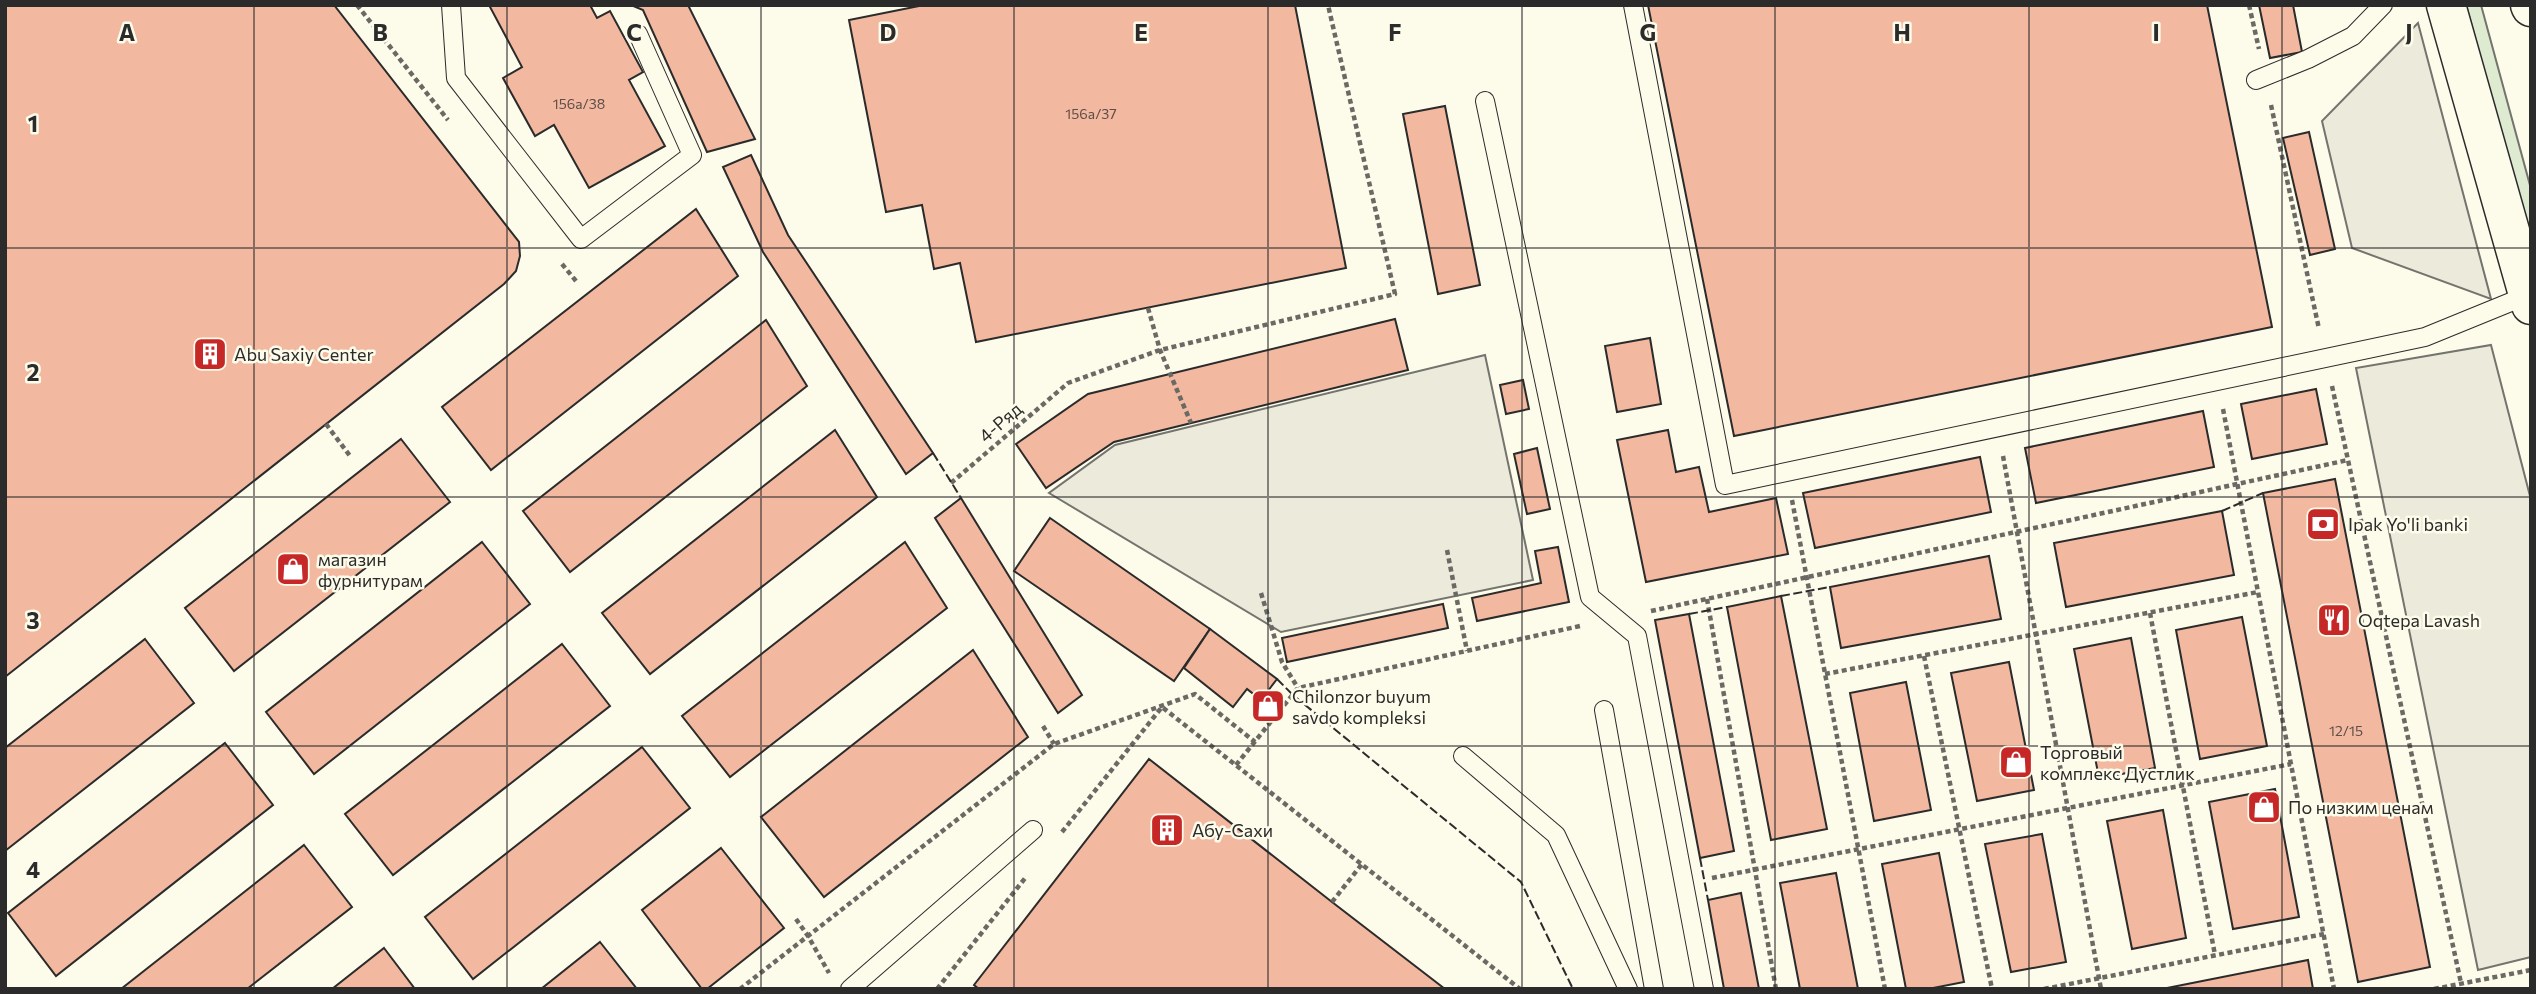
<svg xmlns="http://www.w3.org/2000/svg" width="2536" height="994" viewBox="0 0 2536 994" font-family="Commissioner,sans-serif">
<rect width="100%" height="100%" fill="#fdfbea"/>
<polygon fill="#deebd1" stroke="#74746e" stroke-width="2" points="2466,5 2481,5 2531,189 2531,241"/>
<g fill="#eceadb" stroke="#74746e" stroke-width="2">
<polygon points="2418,23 2491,299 2352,248 2322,121"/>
<polygon points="2491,345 2531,500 2531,957 2478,970 2356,368"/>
<polygon points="1485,355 1533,580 1281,632 1049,493 1115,445"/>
</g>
<g fill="#f2b8a0" stroke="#2b2b2b" stroke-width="2">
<polygon points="5,5 334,5 519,242 520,256 516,271 504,284 5,677"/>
<polygon points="489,5 590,5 597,18 610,11 643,72 629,80 665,146 589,188 554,125 535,136 503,78 522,67"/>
<polygon points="631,5 688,5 755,139 707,152 643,10"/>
<polygon points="924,5 1295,5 1346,268 976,342 960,263 934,269 922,205 886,212 849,20"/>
<polygon points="1648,5 2207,5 2272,327 1734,436"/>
<polygon points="2259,5 2293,5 2302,52 2270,58"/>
<polygon points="1445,106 1480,285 1438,294 1403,114"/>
<polygon points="2309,132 2335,249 2310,255 2283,138"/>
<polygon points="751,155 788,235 933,453 906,474 763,252 723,167"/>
<polygon points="696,209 738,276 491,470 442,407"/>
<polygon points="1395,319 1408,370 1114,442 1046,488 1016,444 1088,394"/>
<polygon points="766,320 807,386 570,572 523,511"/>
<polygon points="1650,338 1661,404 1617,412 1605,346"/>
<polygon points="1523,380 1529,409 1506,414 1500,385"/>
<polygon points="2316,389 2327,444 2252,459 2241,404"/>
<polygon points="2203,411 2214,467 2036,503 2025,448"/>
<polygon points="835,430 877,497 650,674 602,613"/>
<polygon points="1668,430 1676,472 1699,467 1709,512 1776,498 1788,554 1646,582 1617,440"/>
<polygon points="401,439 450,502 234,671 185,608"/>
<polygon points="1537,448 1550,509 1527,514 1514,454"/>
<polygon points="1980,457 1991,512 1815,548 1803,493"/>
<polygon points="2335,479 2430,967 2358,982 2263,493"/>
<polygon points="961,498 1082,695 1058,713 935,518"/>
<polygon points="2222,511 2234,575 2066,607 2054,543"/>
<polygon points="1050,518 1210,629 1174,681 1014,571"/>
<polygon points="482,542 530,604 314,774 266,712"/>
<polygon points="905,542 947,608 730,777 682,716"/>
<polygon points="1558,547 1569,602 1477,621 1472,598 1541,583 1535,551"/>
<polygon points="1989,556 2001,619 1841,648 1830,587"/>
<polygon points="1781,596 1827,829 1771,840 1727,607"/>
<polygon points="1443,604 1448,628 1287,662 1282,638"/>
<polygon points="1689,614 1734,851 1700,858 1655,620"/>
<polygon points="2242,617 2267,746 2200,759 2176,630"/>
<polygon points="1210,629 1277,679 1261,700 1247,689 1233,707 1184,668"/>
<polygon points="2131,638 2155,768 2099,778 2074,649"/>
<polygon points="145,639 194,703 5,851 5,748"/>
<polygon points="562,644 610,706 393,875 345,814"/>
<polygon points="973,650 1028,737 824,897 761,817"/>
<polygon points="2009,662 2034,790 1977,801 1951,673"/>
<polygon points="1906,682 1931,810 1874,821 1850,693"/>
<polygon points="225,743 273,805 56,976 8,913"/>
<polygon points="642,747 690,808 473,979 425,917"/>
<polygon points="1149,759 1332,902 1445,989 979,989 974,985"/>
<polygon points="2275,789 2299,917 2233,929 2209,802"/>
<polygon points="2163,810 2186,938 2132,949 2107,821"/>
<polygon points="2042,834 2066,962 2011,972 1985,844"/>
<polygon points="304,845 352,907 247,989 121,989"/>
<polygon points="721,848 784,928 707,989 702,989 642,910"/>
<polygon points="1939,853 1964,982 1928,989 1906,989 1882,864"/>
<polygon points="1836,873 1858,989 1800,989 1780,883"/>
<polygon points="1741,893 1759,989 1724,989 1708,900"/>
<polygon points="600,942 637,989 541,989"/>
<polygon points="384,948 415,989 332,989"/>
<polygon points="2308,960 2313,989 2162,989"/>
</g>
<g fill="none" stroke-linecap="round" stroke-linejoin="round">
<g stroke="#2b2b2b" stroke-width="20">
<g id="lane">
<polyline points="451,5 456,78 581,239 692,155 638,34"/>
<polyline points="1633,5 1725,485 2425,337 2528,295"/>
<polyline points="2256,80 2308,59 2353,36 2383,5"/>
<polyline points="1485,101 1590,597 1637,636 1704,989"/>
<polyline points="1604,710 1654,989"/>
<polyline points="1463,756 1556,835 1628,989"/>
<polyline points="850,989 1033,830"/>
</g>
</g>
<g stroke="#2b2b2b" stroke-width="41">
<polyline id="secondary" points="2446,5 2531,305"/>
</g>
<g stroke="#2b2b2b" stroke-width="41">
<polyline id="primary" points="2530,5 2531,7"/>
</g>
<g stroke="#6a6964" stroke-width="4.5" stroke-dasharray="5 3.5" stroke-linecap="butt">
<polyline points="357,5 448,120"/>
<polyline points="2249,5 2259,49"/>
<polyline points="2271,105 2319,329"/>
<polyline points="562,264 576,281"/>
<polyline points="1148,308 1160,350 1191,423"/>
<polyline points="2332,386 2461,983"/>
<polyline points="2223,409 2334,989"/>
<polyline points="326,424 350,456"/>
<polyline points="2003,456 2101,989"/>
<polyline points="951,483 1068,383 1160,350 1395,294 1328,5"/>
<polyline points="1792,500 1885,989"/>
<polyline points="1447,550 1467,651"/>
<polyline points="1261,593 1282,662 1298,688"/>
<polyline points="1707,599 1776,989"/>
<polyline points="1651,611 2348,460"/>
<polyline points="2150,613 2215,955"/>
<polyline points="1924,656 1992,989"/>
<polyline points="1825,674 2258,592"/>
<polyline points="1043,726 1054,744"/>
<polyline points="1236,765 1298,688 1580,626"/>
<polyline points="1062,832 1162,707 1520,989"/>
<polyline points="1712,878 2291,764"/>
<polyline points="1332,902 1362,864"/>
<polyline points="796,919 808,936 829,973"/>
<polyline points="740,989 1054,744 1195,694 1255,742"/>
<polyline points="937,989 1026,877"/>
<polyline points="2044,989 2324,934"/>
<polyline points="2434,989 2531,970"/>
</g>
<use href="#lane" stroke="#fdfbea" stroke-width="18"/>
<use href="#secondary" stroke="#fdfbea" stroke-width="38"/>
<use href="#primary" stroke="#fdfbea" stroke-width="38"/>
<g stroke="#2b2b2b" stroke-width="2" stroke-dasharray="9 3.5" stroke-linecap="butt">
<polyline points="933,453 961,498"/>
<polyline points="2222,511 2263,493"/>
<polyline points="1781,596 1830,587"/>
<polyline points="1689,614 1727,607"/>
<polyline points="1277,679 1293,695 1521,882 1573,989"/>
<polyline points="1700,858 1708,900"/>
</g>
</g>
<path fill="none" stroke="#2b2b2b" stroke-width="2" stroke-opacity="0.55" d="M254,5V989M507,5V989M761,5V989M1014,5V989M1268,5V989M1522,5V989M1775,5V989M2029,5V989M2282,5V989M5,248H2531M5,497H2531M5,746H2531"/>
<defs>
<g id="building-square" transform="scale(1.75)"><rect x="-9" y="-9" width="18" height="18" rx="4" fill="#c62828" stroke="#fdfbea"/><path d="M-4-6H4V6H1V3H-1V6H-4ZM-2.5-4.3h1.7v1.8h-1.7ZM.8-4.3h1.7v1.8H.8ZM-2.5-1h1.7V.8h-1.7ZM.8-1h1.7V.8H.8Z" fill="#fff"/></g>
<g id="bank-square" transform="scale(1.75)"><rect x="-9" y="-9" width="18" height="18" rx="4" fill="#c62828" stroke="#fdfbea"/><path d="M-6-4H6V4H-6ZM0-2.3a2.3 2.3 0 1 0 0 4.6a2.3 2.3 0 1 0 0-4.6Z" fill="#fff"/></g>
<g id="shop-square" transform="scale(1.75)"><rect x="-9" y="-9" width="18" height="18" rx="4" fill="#c62828" stroke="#fdfbea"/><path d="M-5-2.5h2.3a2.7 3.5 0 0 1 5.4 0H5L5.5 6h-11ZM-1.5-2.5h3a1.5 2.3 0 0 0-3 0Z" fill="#fff"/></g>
<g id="restaurant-square" transform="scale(1.75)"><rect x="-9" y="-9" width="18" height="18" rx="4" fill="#c62828" stroke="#fdfbea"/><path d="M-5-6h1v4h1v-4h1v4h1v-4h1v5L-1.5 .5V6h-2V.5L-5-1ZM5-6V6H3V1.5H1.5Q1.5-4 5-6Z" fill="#fff"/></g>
</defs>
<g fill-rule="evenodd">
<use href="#building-square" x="210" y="354"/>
<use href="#bank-square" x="2323" y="524"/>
<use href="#shop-square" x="293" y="569"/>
<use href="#restaurant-square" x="2334" y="620"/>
<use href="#shop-square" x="1268" y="706"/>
<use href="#shop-square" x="2016" y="762"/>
<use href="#shop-square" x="2264" y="807"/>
<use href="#building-square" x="1167" y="830"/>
</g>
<g text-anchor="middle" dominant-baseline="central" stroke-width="5" stroke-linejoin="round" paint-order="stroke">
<g font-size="14" fill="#5d4e48">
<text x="579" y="103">156a/38</text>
<text x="1091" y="113">156a/37</text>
<text x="2346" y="730">12/15</text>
</g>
<g font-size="18" fill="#2b2b2b" stroke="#fdfbea" text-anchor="start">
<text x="234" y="354">Abu Saxiy Center</text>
<text x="2348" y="524">Ipak Yo'li banki</text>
<text x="318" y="559">магазин<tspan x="318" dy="21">фурнитурам</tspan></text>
<text x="2358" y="620">Oqtepa Lavash</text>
<text x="1292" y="696">Chilonzor buyum<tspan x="1292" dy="21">savdo kompleksi</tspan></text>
<text x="2040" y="752">Торговый<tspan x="2040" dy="21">комплекс Дустлик</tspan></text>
<text x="2288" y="807">По низким ценам</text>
<text x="1192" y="830">Абу-Сахи</text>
</g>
<g font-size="18" fill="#2b2b2b" stroke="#fdfbea">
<text transform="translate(1000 422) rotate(-41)">4-Ряд</text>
</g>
</g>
<g font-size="23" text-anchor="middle" font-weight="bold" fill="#2b2b2b" stroke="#fdfbea" stroke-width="5" stroke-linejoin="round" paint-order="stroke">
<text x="127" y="41">A</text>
<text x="380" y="41">B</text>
<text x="634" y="41">C</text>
<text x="888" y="41">D</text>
<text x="1141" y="41">E</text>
<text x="1395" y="41">F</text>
<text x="1648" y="41">G</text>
<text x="1902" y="41">H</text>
<text x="2156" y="41">I</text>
<text x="2409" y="41">J</text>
<text x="33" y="132">1</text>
<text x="33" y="381">2</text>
<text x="33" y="629">3</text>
<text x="33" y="878">4</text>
</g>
<rect width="2536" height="994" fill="none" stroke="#2b2b2b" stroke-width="14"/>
</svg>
